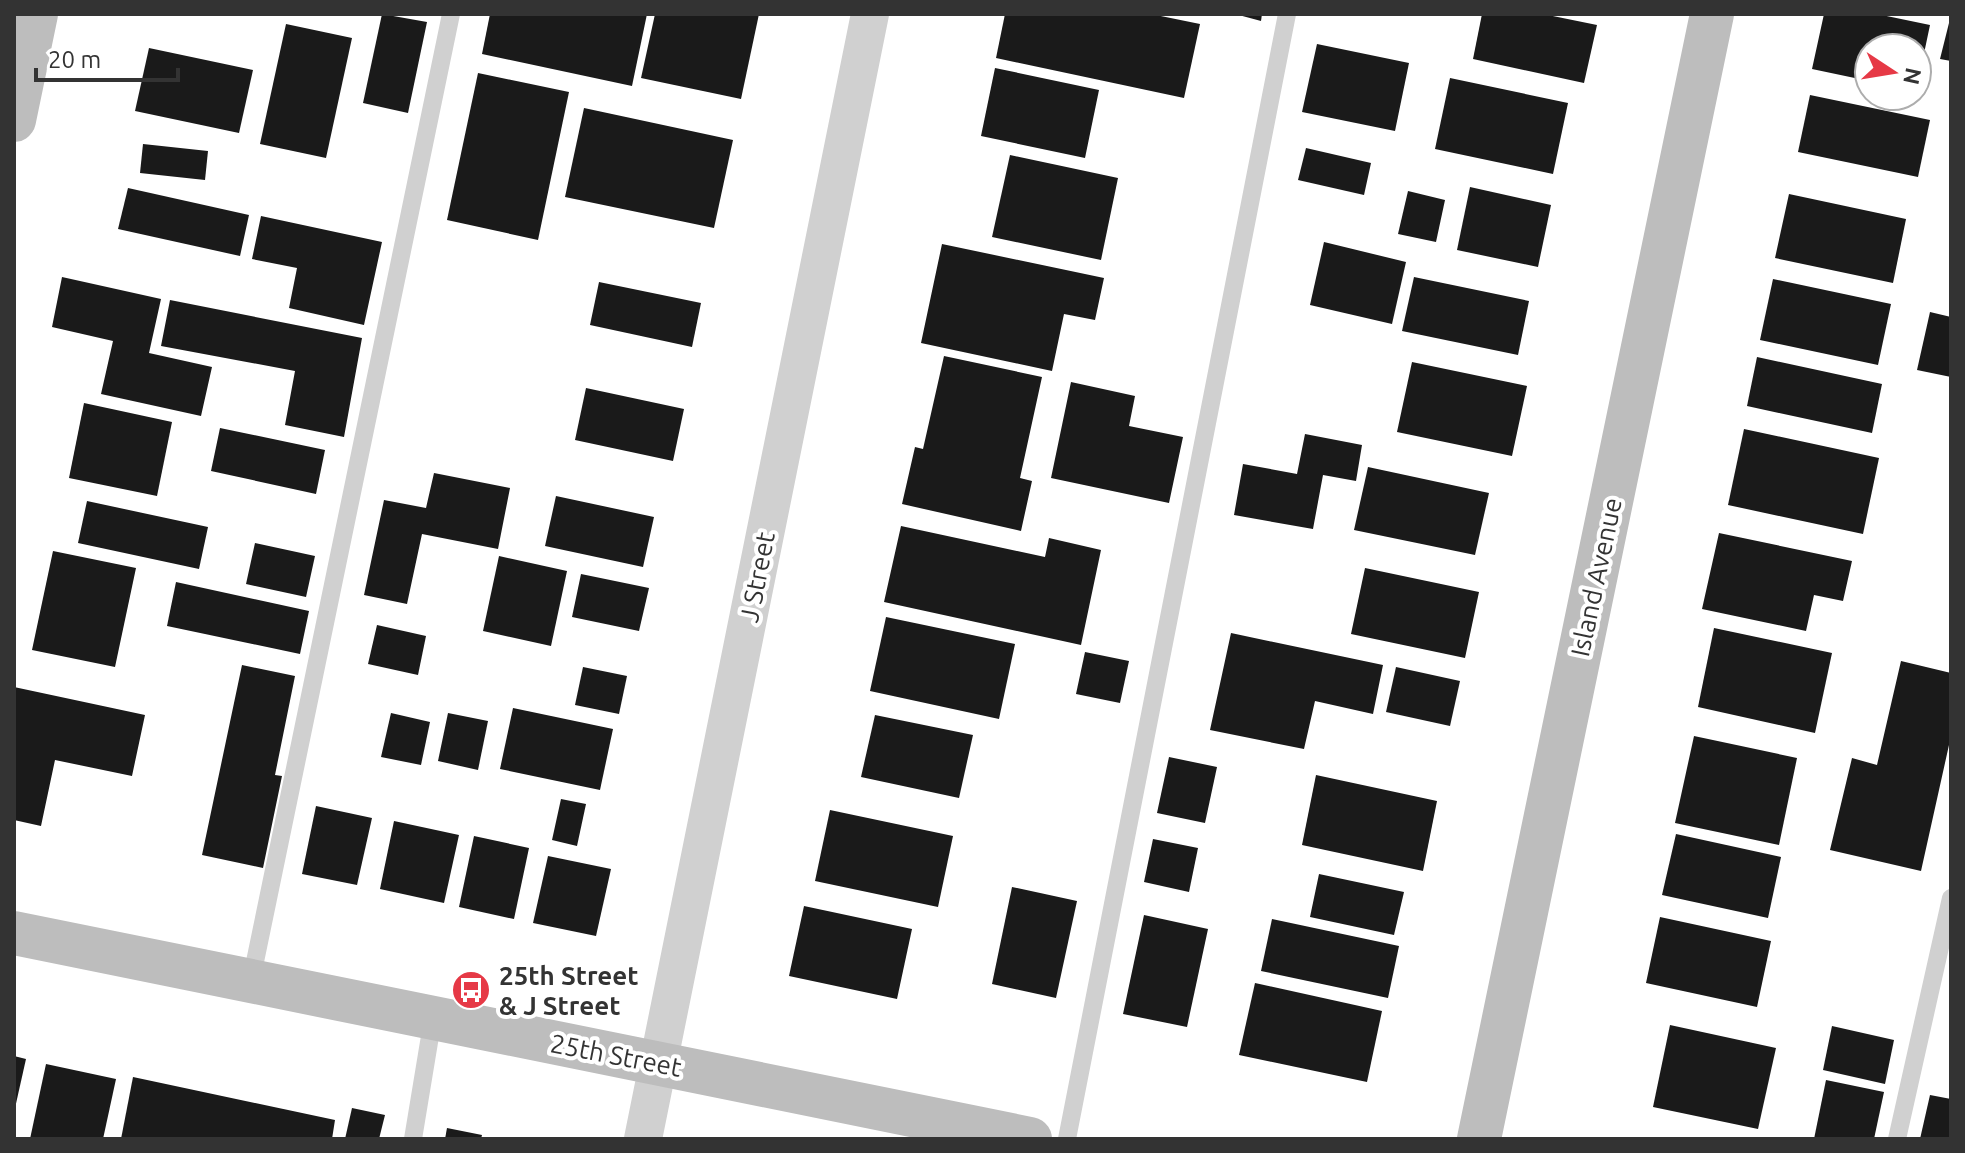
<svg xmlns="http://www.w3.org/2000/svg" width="1965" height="1153" viewBox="0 0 1965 1153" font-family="Ubuntu,sans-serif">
<rect width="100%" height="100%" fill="#fff"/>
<g fill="#1a1a1a">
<polygon points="382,14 427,22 408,113 363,103"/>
<polygon points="490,14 647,14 632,86 482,54"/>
<polygon points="655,14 759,14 741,99 641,78"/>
<polygon points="1005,14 1151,14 1200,24 1184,98 996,58"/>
<polygon points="1235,14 1262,14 1261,21"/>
<polygon points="1482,14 1543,14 1597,25 1584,83 1473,59"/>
<polygon points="1824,14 1877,14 1930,25 1918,82 1917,48 1869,48 1869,81 1812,69"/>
<polygon points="1951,15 1951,61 1940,59"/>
<polygon points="286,24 352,38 326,158 260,144"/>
<polygon points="1317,44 1409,63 1395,131 1302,112"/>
<polygon points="149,48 253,70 239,133 135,111"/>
<polygon points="995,68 1099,90 1085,158 981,136"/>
<polygon points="478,73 569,92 538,240 447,220"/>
<polygon points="1450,78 1568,103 1553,174 1435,149"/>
<polygon points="1810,95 1930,120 1918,177 1798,152"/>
<polygon points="584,108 733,140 714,228 565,197"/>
<polygon points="143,144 208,151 205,180 140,173"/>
<polygon points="1306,148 1371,163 1364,195 1298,180"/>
<polygon points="1010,155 1118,178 1101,260 992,237"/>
<polygon points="1470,187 1551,205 1538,267 1457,250"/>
<polygon points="128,188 249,215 240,256 118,229"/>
<polygon points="1408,191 1445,200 1436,242 1398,234"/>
<polygon points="1789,194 1906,219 1893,283 1775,258"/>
<polygon points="261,216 382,242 364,325 289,308 297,268 252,259"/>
<polygon points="1324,242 1406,262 1392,324 1310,305"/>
<polygon points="942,244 1104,278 1095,320 1064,314 1052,371 921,343"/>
<polygon points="62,277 161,299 149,353 212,367 201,416 101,394 113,341 52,327"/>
<polygon points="1414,277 1529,301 1518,355 1402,331"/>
<polygon points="1773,279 1891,304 1878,365 1760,340"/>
<polygon points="599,282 701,303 692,347 590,325"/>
<polygon points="170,300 362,338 344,437 285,425 295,371 161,346"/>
<polygon points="1930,312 1951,317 1951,377 1917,370"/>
<polygon points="944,356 1042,377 1020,478 1032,481 1021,531 902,504 915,447 923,449"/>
<polygon points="1757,357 1882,384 1872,433 1747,406"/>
<polygon points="1412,362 1527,386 1512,456 1397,432"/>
<polygon points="1071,382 1135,396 1129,426 1183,437 1169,503 1051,478"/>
<polygon points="586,388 684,409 673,461 575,440"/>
<polygon points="84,403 172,422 157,496 69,478"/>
<polygon points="220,428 325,450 316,494 211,471"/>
<polygon points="1744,429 1879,458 1863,534 1728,505"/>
<polygon points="1305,434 1362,445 1356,481 1323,475 1313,529 1234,515 1243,464 1297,474"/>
<polygon points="1368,467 1489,493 1475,555 1354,530"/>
<polygon points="434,473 510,488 498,549 422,534 407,604 364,595 384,500 426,508"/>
<polygon points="556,496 654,517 643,567 545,546"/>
<polygon points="87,501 208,527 199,569 78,543"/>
<polygon points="901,526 1045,557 1049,538 1101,550 1081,645 884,602"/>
<polygon points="1719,533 1852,561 1843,601 1814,595 1806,631 1702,609"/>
<polygon points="255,543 315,556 306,597 246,584"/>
<polygon points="53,551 136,568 115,667 32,650"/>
<polygon points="499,556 567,571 551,646 483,631"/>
<polygon points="1365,568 1479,592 1465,658 1351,634"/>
<polygon points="581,574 649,588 639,631 572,617"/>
<polygon points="176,582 309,611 300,654 167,626"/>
<polygon points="886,617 1015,644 999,719 870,691"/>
<polygon points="377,625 426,636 418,675 368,664"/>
<polygon points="1714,628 1832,653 1815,733 1698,707"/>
<polygon points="1231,633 1383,665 1373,714 1315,701 1304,749 1210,730"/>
<polygon points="1085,652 1129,661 1120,703 1076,694"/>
<polygon points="1901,661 1951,673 1951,736 1921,871 1830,850 1852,758 1877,765"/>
<polygon points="242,665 295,676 275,775 282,776 263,868 202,855"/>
<polygon points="583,667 627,676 619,714 575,705"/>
<polygon points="1396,667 1460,681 1450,726 1386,712"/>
<polygon points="14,687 145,715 132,776 55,760 41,826 14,820"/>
<polygon points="513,708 613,729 600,790 500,769"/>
<polygon points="391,713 430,722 421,765 381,757"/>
<polygon points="448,713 488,721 478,770 438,761"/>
<polygon points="875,715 973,735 959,798 861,777"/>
<polygon points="1694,736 1797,758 1779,845 1675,823"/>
<polygon points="1169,757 1217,767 1205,823 1157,813"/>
<polygon points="1316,775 1437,801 1423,871 1302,845"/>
<polygon points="561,799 586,804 577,846 552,840"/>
<polygon points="316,806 372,818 357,885 302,874"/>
<polygon points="830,810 953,836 938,907 815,881"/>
<polygon points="394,821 459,835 444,903 380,889"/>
<polygon points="1676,834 1781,857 1768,918 1662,895"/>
<polygon points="474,836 529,848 514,919 459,907"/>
<polygon points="1153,839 1198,848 1189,892 1144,882"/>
<polygon points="548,856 611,869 596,936 533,923"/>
<polygon points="1319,874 1404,892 1394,935 1310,917"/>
<polygon points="1012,887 1077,901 1056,998 992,984"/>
<polygon points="804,906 912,929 897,999 789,976"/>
<polygon points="1144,915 1208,929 1187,1027 1123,1014"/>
<polygon points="1660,917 1771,941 1757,1007 1646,983"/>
<polygon points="1272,919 1399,946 1388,998 1261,971"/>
<polygon points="1255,983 1382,1011 1367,1082 1239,1055"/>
<polygon points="1670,1025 1776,1048 1758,1129 1653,1107"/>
<polygon points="1832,1026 1894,1040 1885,1084 1823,1070"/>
<polygon points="14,1056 26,1059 15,1108 14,1108"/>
<polygon points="46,1064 116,1079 103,1139 30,1139"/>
<polygon points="133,1077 335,1120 332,1139 121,1139"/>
<polygon points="1826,1080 1884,1092 1874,1139 1814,1139"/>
<polygon points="1930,1095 1951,1099 1951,1139 1920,1139"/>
<polygon points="352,1108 385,1115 379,1139 345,1139"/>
<polygon points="447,1128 482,1135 481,1139 445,1139"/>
</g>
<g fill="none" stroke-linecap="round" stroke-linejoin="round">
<g stroke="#d0d0d0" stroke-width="18">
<polyline points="251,981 451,14"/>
<polyline points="413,1139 433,1018"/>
<polyline points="1067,1139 1287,14"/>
<polyline points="1897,1139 1951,898"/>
</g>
<polyline stroke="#d0d0d0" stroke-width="38" points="643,1139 870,14"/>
<g stroke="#bdbdbd" stroke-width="44">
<polyline points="14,120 36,14"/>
<polyline points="14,933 1030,1139"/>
<polyline points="1479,1139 1712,14"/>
</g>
</g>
<defs>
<g id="bus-disc" transform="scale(2)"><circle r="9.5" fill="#e63946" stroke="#fff"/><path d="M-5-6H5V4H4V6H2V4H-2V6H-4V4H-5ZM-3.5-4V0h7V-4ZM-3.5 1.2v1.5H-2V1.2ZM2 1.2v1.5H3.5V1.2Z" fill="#fff"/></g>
</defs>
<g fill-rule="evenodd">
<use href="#bus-disc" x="471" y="990"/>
</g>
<g text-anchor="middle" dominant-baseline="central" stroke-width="8" stroke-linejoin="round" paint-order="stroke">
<g font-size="26" fill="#333" stroke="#fff">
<text transform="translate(757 577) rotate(-79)">J Street</text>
<text transform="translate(1596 577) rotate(-78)">Island Avenue</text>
<text transform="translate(616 1055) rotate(11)">25th Street</text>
</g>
<g font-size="26" font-weight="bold" fill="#333" stroke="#fff" text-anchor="start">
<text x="499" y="975">25th Street<tspan x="499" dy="30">&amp; J Street</tspan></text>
</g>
</g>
<rect width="1965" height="1153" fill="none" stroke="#333333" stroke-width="32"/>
<g transform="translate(1893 72) rotate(102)"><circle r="38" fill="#ffffff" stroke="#adadad" stroke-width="2"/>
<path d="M0-6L14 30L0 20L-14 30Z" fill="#e63946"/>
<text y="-12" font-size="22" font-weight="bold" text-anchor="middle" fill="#333333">N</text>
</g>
<path d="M36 68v12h142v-12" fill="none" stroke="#333333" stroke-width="4"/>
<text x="48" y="68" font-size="24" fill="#333333" stroke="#ffffff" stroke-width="6" paint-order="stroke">20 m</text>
</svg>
